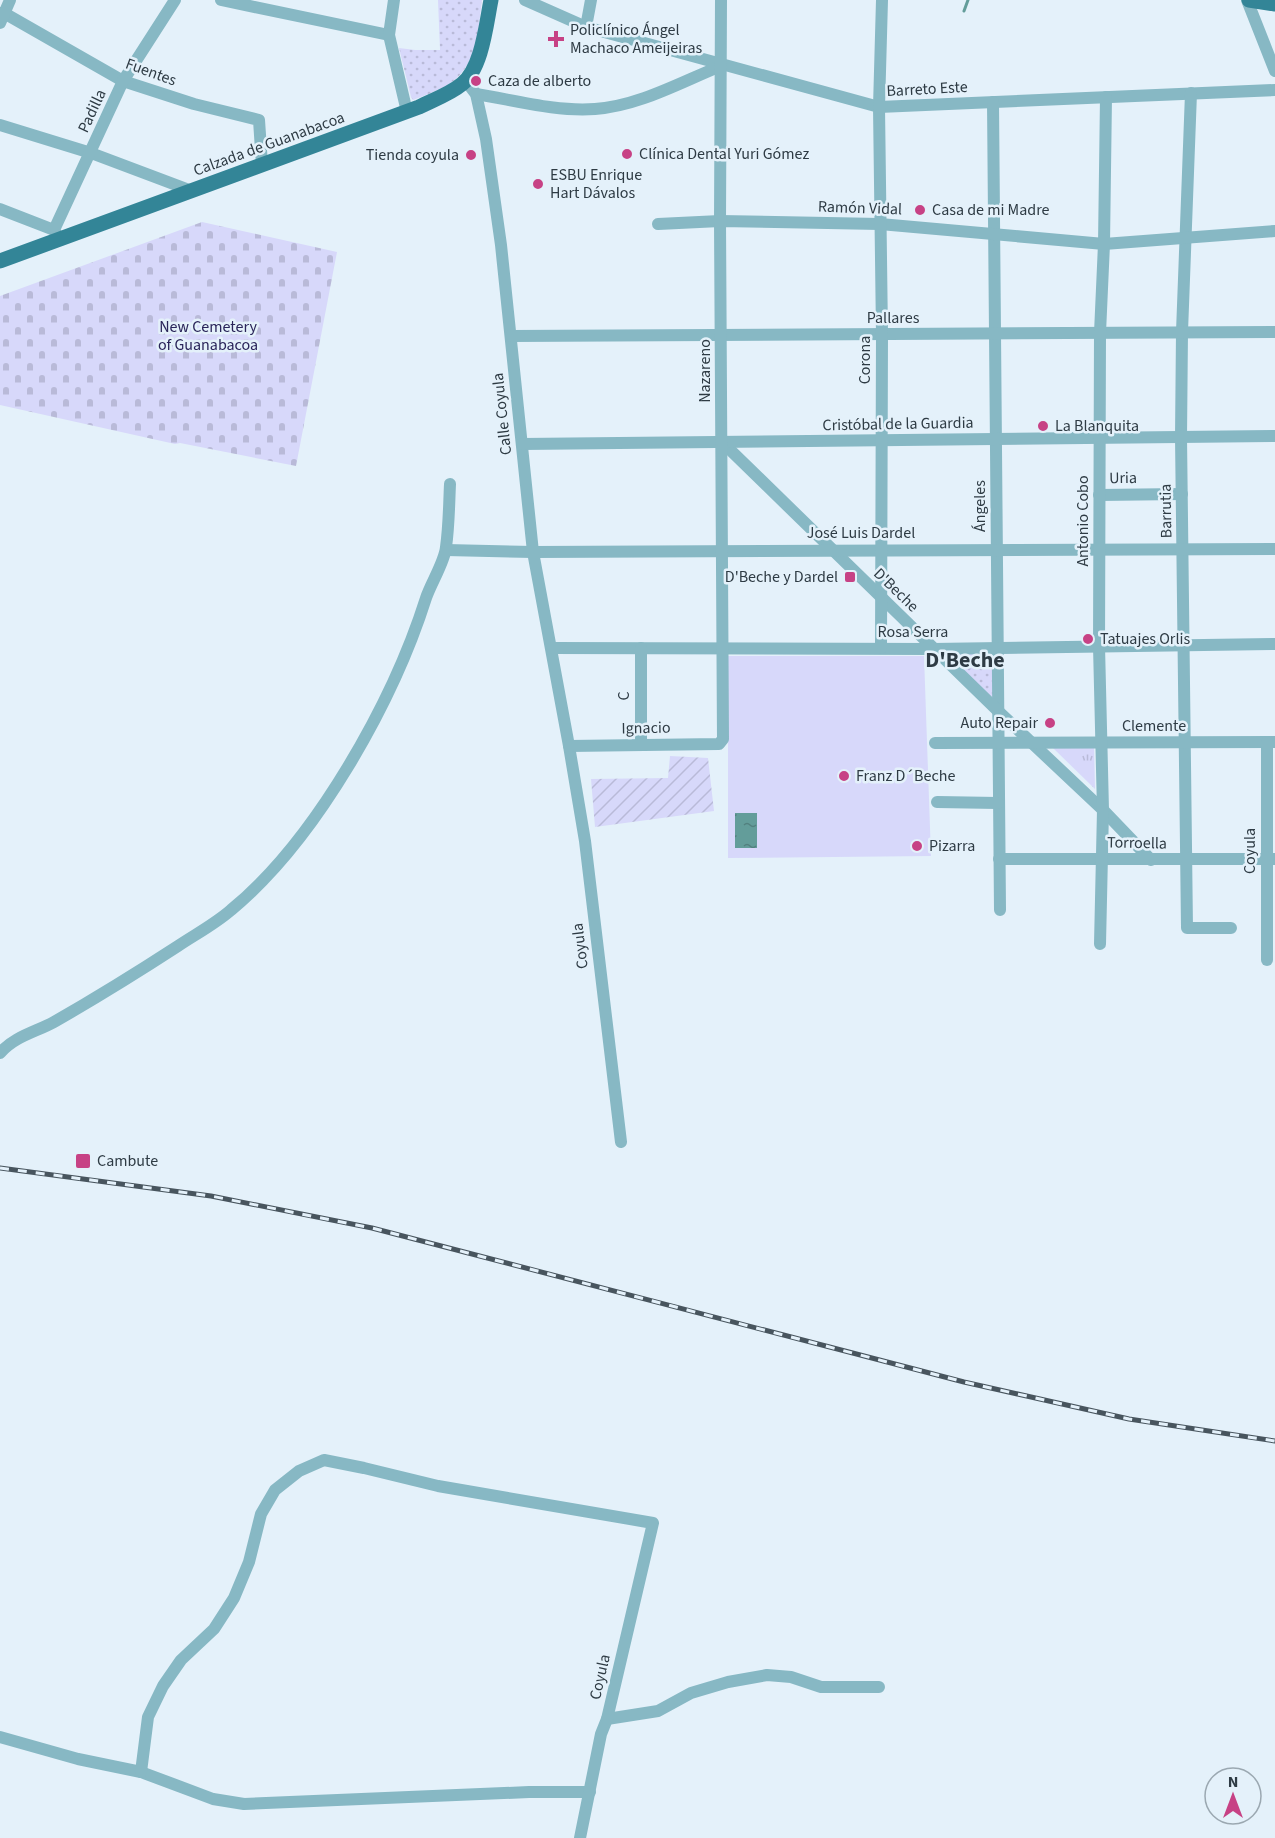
<svg xmlns="http://www.w3.org/2000/svg" width="1275" height="1838" viewBox="0 0 1275 1838" font-family="'Source Sans 3',sans-serif">
<defs>
<pattern id="grass-tufts" width="24" height="20" patternUnits="userSpaceOnUse" patternTransform="scale(1.5)"><rect width="24" height="20" fill="#d7d8fa"/><path d="M3 7l-1-3M5 7V3M7 7l1-3M15 17l-1-3M17 17v-4M19 17l1-3" fill="none" stroke="#b9bad8"/></pattern>
<pattern id="cemetery-stones" width="16" height="16" patternUnits="userSpaceOnUse" patternTransform="scale(1.5)"><rect width="16" height="16" fill="#d7d8fa"/><path d="M2 7V4a2 2 0 0 1 4 0v3zM10 15v-3a2 2 0 0 1 4 0v3z" fill="#b9bad8"/></pattern>
<pattern id="park-dots" width="8" height="8" patternUnits="userSpaceOnUse" patternTransform="scale(1.5)"><rect width="8" height="8" fill="#d7d8fa"/><path d="M2 2h.1M6 6h.1" fill="none" stroke="#b9bad8" stroke-width="1.8" stroke-linecap="round"/></pattern>
<pattern id="garden-furrows" width="10" height="10" patternUnits="userSpaceOnUse" patternTransform="scale(1.5)"><rect width="10" height="10" fill="#d7d8fa"/><path d="M-1 1l2-2M0 10L10 0M9 11l2-2" fill="none" stroke="#b9bad8"/></pattern>
<pattern id="water-ripples" width="26" height="14" patternUnits="userSpaceOnUse" patternTransform="scale(1.5)"><rect width="26" height="14" fill="#639d9a"/><path d="M2 4q2-2 4 0t4 0M15 11q2-2 4 0t4 0" fill="none" stroke="#52817f"/></pattern>
</defs>
<rect width="100%" height="100%" fill="#e4f1fa"/>
<polygon fill="url(#grass-tufts)" points="1094,746 1095,789 1053,748"/>
<polygon fill="url(#cemetery-stones)" points="202,222 337,252 296,466 180,443 175,444 0,405 0,296"/>
<g fill="url(#park-dots)">
<path d="M438,0H482C478,32 477,70 444,87C434,92 423,96 413,100L411,97L399,48L415,50H440Z"/>
<polygon points="994,650 994,699 940,651"/>
</g>
<polygon fill="url(#garden-furrows)" points="670,756 708,758 714,811 595,827 591,779 668,778"/>
<polygon fill="#d7d8fa" points="728,656 924,656 931,856 728,858"/>
<rect fill="url(#water-ripples)" x="735" y="813" width="22" height="35"/>
<g fill="none" stroke-linecap="round" stroke-linejoin="round">
<polyline stroke="#639d9a" stroke-width="3" points="964,11 968,0"/>
<g stroke="#87b8c4" stroke-width="12">
<polyline points="221,0 389,35"/>
<polyline points="394,0 389,35 407,112"/>
<polyline points="525,0 586,27 879,107 1275,90"/>
<polyline points="1247,0 1275,71"/>
<polyline points="0,13 4,13 123,81 194,104 259,120 262,165"/>
<polyline points="0,23 10,0"/>
<polyline points="586,27 591,0"/>
<polyline points="466,81 476,94 486,139 501,245 533,552 569,746 585,841 621,1142"/>
<polyline points="1191,93 1182,332 1181,437 1187,928 1231,928"/>
<path d="M476,94C514,100 556,112 595,109C639,106 681,82 721,66"/>
<polyline points="993,102 1000,910"/>
<polyline points="0,125 91,153 192,191"/>
<polyline points="0,209 54,230"/>
<polyline points="658,224 720,221 880,224 1104,244 1275,231"/>
<polyline points="60,240 54,230 123,81 175,0"/>
<polyline points="511,336 1275,332"/>
<polyline points="722,442 997,710 1103,810 1151,860"/>
<polyline points="522,444 1275,436"/>
<polyline points="1099,495 1182,494"/>
<polyline points="446,550 533,552 1275,549"/>
<polyline points="552,648 933,649 1275,644"/>
<polyline points="641,648 641,745"/>
<polyline points="881,648 882,334 879,107 882,0"/>
<polyline points="935,743 1275,742"/>
<polyline points="569,746 719,744 723,739 720,221 721,0"/>
<polyline points="937,802 998,803"/>
<polyline points="999,859 1275,859"/>
<polyline points="1100,944 1103,810 1099,646 1100,333 1104,244 1106,97"/>
<polyline points="1267,960 1267,742"/>
<path d="M0,1053C15,1036 36,1032 54,1022C96,998 138,972 178,946C196,934 215,924 231,910C316,840 393,702 426,598C431,583 445,561 446,547C449,526 449,505 450,484"/>
<polyline points="607,1719 658,1711 691,1693 728,1682 767,1675 791,1677 821,1687 879,1687"/>
<polyline points="0,1737 78,1759 141,1772 213,1799 244,1804 529,1792 590,1792"/>
<polyline points="141,1772 148,1717 163,1686 181,1660 214,1629 234,1598 249,1562 261,1514 275,1490 299,1471 324,1460 364,1468 438,1486 653,1523 607,1719 601,1734 580,1838"/>
</g>
<g stroke="#338597" stroke-width="15">
<polyline points="1249,0 1275,4"/>
<path d="M0,261L419,107C433,100 450,94 462,84C482,68 486,25 491,0"/>
</g>
<g stroke="#48555e" stroke-width="5">
<polyline id="rail" points="0,1168 211,1196 372,1228 964,1382 1129,1419 1275,1441"/>
</g>
<use href="#rail" stroke="#e4f1fa" stroke-width="3" stroke-dasharray="9" stroke-linecap="butt"/>
</g>
<g fill="#c74285" stroke="#e4f1fa" stroke-width="2">
<path d="M553 30h6v6h6v6h-6v6h-6v-6h-6v-6h6z"/>
<circle cx="476" cy="81" r="6"/>
<circle cx="627" cy="154" r="6"/>
<circle cx="471" cy="155" r="6"/>
<circle cx="538" cy="184" r="6"/>
<circle cx="920" cy="210" r="6"/>
<circle cx="1043" cy="426" r="6"/>
<rect x="844" y="571" width="12" height="12" rx="3"/>
<circle cx="1088" cy="639" r="6"/>
<circle cx="1050" cy="723" r="6"/>
<circle cx="844" cy="776" r="6"/>
<circle cx="917" cy="846" r="6"/>
<rect x="75" y="1153" width="16" height="16" rx="3"/>
</g>
<g text-anchor="middle" dominant-baseline="central" stroke-width="5" stroke-linejoin="round" paint-order="stroke">
<g font-size="16" fill="#2e3b44" stroke="#e4f1fa" text-anchor="start">
<text x="570" y="30">Policlínico Ángel<tspan x="570" dy="18">Machaco Ameijeiras</tspan></text>
<text x="488" y="81">Caza de alberto</text>
<text x="639" y="154">Clínica Dental Yuri Gómez</text>
<text x="459" y="155" text-anchor="end">Tienda coyula</text>
<text x="550" y="175">ESBU Enrique<tspan x="550" dy="18">Hart Dávalos</tspan></text>
<text x="932" y="210">Casa de mi Madre</text>
<text x="1055" y="426">La Blanquita</text>
<text x="838" y="577" text-anchor="end">D'Beche y Dardel</text>
<text x="1100" y="639">Tatuajes Orlis</text>
<text x="1038" y="723" text-anchor="end">Auto Repair</text>
<text x="856" y="776">Franz D´Beche</text>
<text x="929" y="846">Pizarra</text>
<text x="97" y="1161">Cambute</text>
</g>
<g font-size="16" fill="#2e3b44" stroke="#e4f1fa">
<text transform="translate(151 72) rotate(20)">Fuentes</text>
<text transform="translate(927 89) rotate(-3)">Barreto Este</text>
<text transform="translate(92 111) rotate(-65)">Padilla</text>
<text transform="translate(269 144) rotate(-20)">Calzada de Guanabacoa</text>
<text transform="translate(860 208) rotate(2)">Ramón Vidal</text>
<text x="893" y="318">Pallares</text>
<text transform="translate(865 360) rotate(-90)">Corona</text>
<text transform="translate(705 371) rotate(-90)">Nazareno</text>
<text transform="translate(502 414) rotate(-96)">Calle Coyula</text>
<text transform="translate(898 424) rotate(-1)">Cristóbal de la Guardia</text>
<text transform="translate(1123 478) rotate(-1)">Uria</text>
<text transform="translate(980 506) rotate(-90)">Ángeles</text>
<text transform="translate(1166 511) rotate(-91)">Barrutia</text>
<text transform="translate(1083 521) rotate(-90)">Antonio Cobo</text>
<text x="861" y="533">José Luis Dardel</text>
<text transform="translate(896 590) rotate(44)">D'Beche</text>
<text x="913" y="632">Rosa Serra</text>
<text transform="translate(624 696) rotate(-90)">C</text>
<text x="1154" y="726">Clemente</text>
<text transform="translate(646 728) rotate(-1)">Ignacio</text>
<text transform="translate(1137 843) rotate(1)">Torroella</text>
<text transform="translate(1250 851) rotate(-90)">Coyula</text>
<text transform="translate(580 946) rotate(-97)">Coyula</text>
<text transform="translate(600 1677) rotate(-77)">Coyula</text>
</g>
<g font-size="16" fill="#2a255a" stroke="#e4f1fa">
<text x="208" y="327">New Cemetery<tspan x="208" dy="18">of Guanabacoa</tspan></text>
</g>
<g font-size="22" font-weight="bold" fill="#2e3b44" stroke="#e4f1fa">
<text x="965" y="660">D'Beche</text>
</g>
</g>
<g transform="translate(1233 1796)"><circle r="28" fill="#e4f1fa" stroke="#9ba8b1" stroke-width="1.5"/>
<path d="M0-4.5L10 22L0 15L-10 22Z" fill="#c74285"/>
<text y="-9" font-size="16" font-weight="bold" text-anchor="middle" fill="#2e3b44">N</text>
</g>
</svg>
